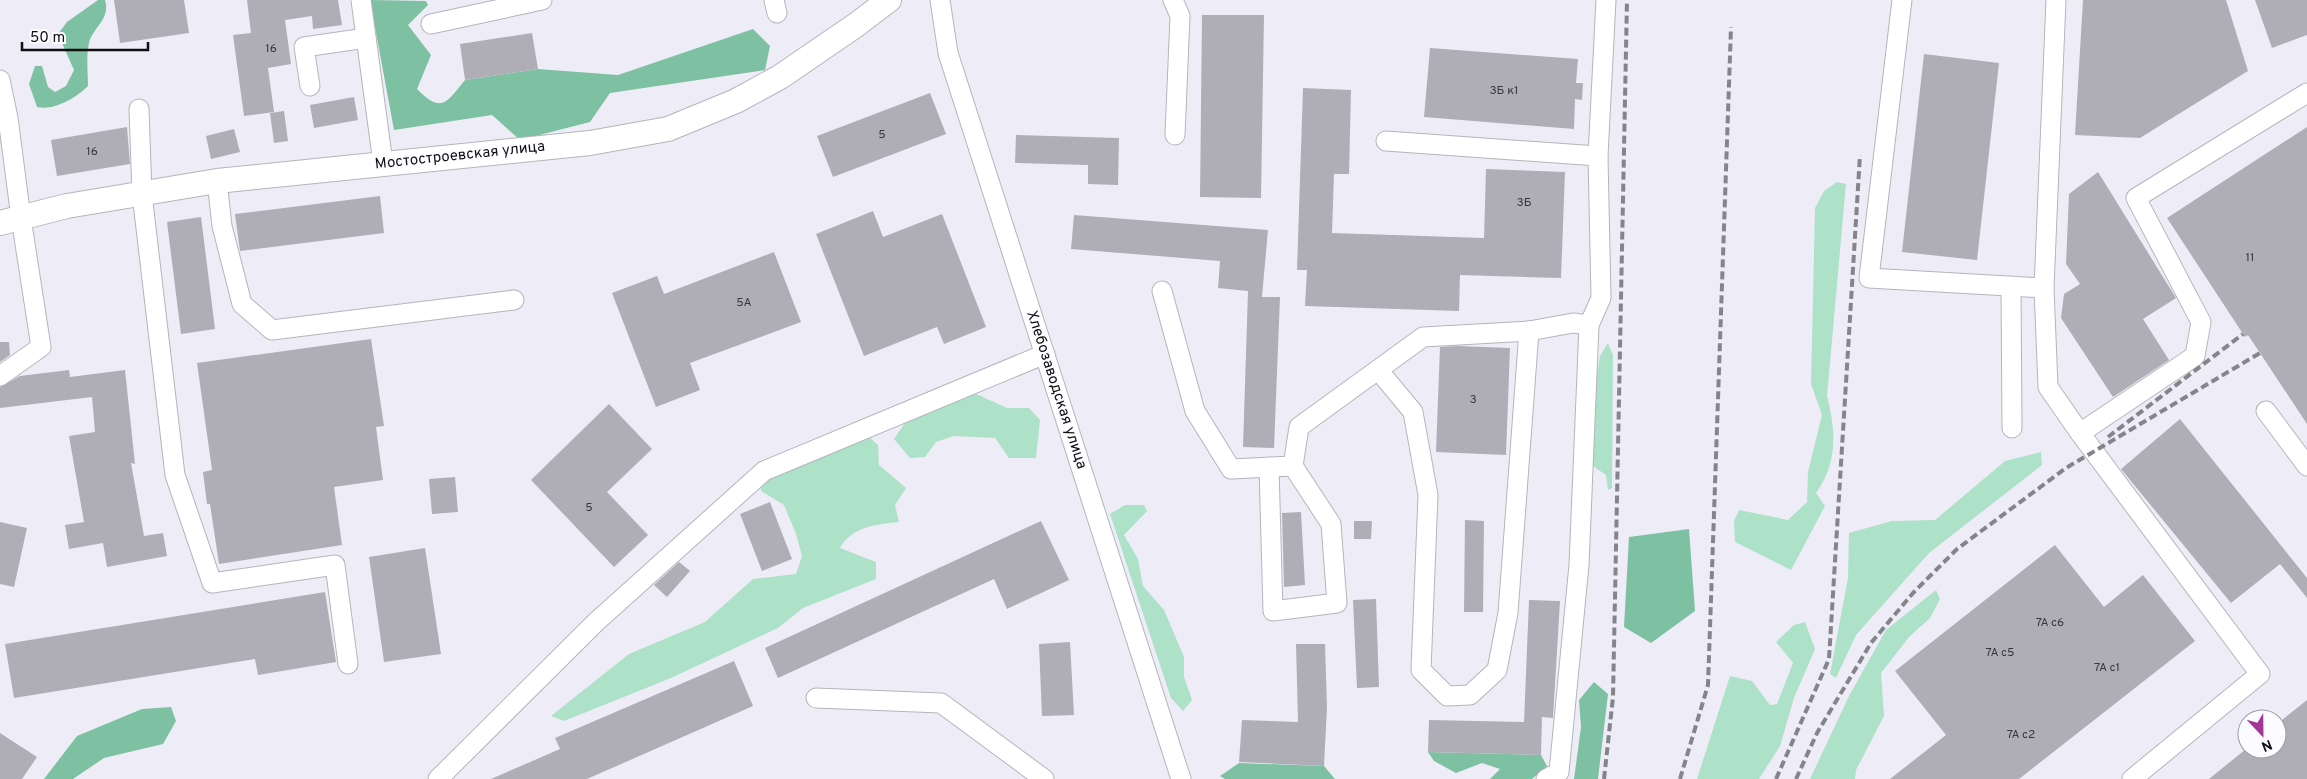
<svg xmlns="http://www.w3.org/2000/svg" width="2307" height="779" viewBox="0 0 2307 779" font-family="Overpass,sans-serif">
<rect width="100%" height="100%" fill="#eeedf7"/>
<g fill="#ade1c8">
<path d="M1837,182L1846,184L1827,396C1836,431 1838,462 1816,493L1825,506L1791,570L1735,542L1734,521L1739,510L1788,520L1807,502L1808,472L1822,415L1811,384L1815,208L1824,191Z"/>
<polygon points="1608,343 1613,355 1612,488 1608,490 1606,475 1593,466 1584,432 1592,404 1600,356"/>
<polygon points="972,392 1007,408 1029,408 1040,420 1036,458 1009,458 995,438 954,436 936,442 925,457 910,458 894,439 909,417"/>
<path d="M868,436L878,445L879,465L906,488L895,505L899,522C878,524 851,527 840,548L876,562V579L803,608L778,628L671,678L564,721L551,716L629,654L705,622L753,579L796,574L802,556L796,534L784,505L761,491V483L839,443Z"/>
<polygon points="2041,452 2042,465 1929,553 1856,635 1836,678 1830,674 1848,578 1849,533 1892,521 1935,520 2005,461"/>
<polygon points="1125,505 1144,505 1147,511 1124,535 1138,559 1143,586 1164,610 1184,657 1184,677 1192,700 1183,711 1171,698 1110,514"/>
<polygon points="1936,590 1940,599 1930,618 1909,637 1881,673 1884,716 1856,770 1855,779 1810,779 1849,696 1886,630"/>
<polygon points="1805,622 1815,649 1794,698 1780,746 1759,779 1697,779 1730,676 1752,681 1770,705 1777,704 1793,663 1776,642 1794,625"/>
</g>
<g fill="#7dc1a2">
<path d="M98,0H105C111,19 93,27 89,43C86,56 88,73 88,86C76,98 54,111 37,107L29,84L35,66H42L48,87L55,92L66,86L74,70L58,34L67,22Z"/>
<path d="M370,0L426,1L428,5L408,25L431,55L417,89C442,114 446,103 465,80L538,69L618,75L753,29L770,46L765,70L610,93L590,122L520,140L492,115L394,130Z"/>
<polygon points="1689,529 1695,611 1651,643 1624,627 1629,537"/>
<polygon points="1594,682 1608,694 1598,779 1574,779 1581,727 1579,700"/>
<polygon points="171,707 176,721 163,744 104,758 73,779 44,779 77,736 142,709"/>
<polygon points="1428,752 1541,755 1547,766 1532,779 1490,779 1500,769 1482,763 1456,773 1434,761"/>
<polygon points="1239,763 1324,766 1335,779 1225,779 1220,776"/>
</g>
<g fill="#afaeb7">
<polygon points="114,0 184,0 189,33 120,43"/>
<polygon points="247,0 338,0 342,25 313,29 312,16 285,20 291,64 268,68 274,112 244,116 233,35 251,33"/>
<polygon points="2083,0 2226,0 2248,71 2140,138 2075,135"/>
<polygon points="2255,0 2307,0 2307,35 2272,48"/>
<polygon points="1202,15 1264,15 1261,198 1200,197"/>
<polygon points="532,33 538,69 465,80 460,44"/>
<polygon points="1430,48 1578,59 1576,83 1583,83 1582,100 1575,99 1574,129 1424,117"/>
<polygon points="1924,54 1999,63 1977,260 1902,252"/>
<polygon points="1303,88 1351,90 1349,174 1334,174 1332,233 1484,238 1486,169 1565,172 1561,278 1460,275 1459,311 1305,306 1307,270 1297,270"/>
<polygon points="930,93 946,134 833,177 817,136"/>
<polygon points="354,97 358,120 314,128 310,105"/>
<polygon points="284,111 288,141 274,143 270,113"/>
<polygon points="127,127 130,164 57,176 51,140"/>
<polygon points="2307,127 2307,424 2248,335 2245,337 2167,218"/>
<polygon points="234,129 240,152 211,159 206,136"/>
<polygon points="1016,135 1119,138 1118,185 1088,184 1088,165 1015,163"/>
<polygon points="2098,172 2176,298 2143,319 2169,360 2113,397 2061,318 2064,294 2080,284 2066,264 2069,194"/>
<polygon points="380,196 384,233 240,251 235,214"/>
<polygon points="873,211 883,237 942,214 986,327 944,344 937,327 864,356 816,234"/>
<polygon points="1074,215 1268,230 1262,297 1280,297 1274,448 1243,447 1248,291 1218,288 1220,261 1071,249"/>
<polygon points="201,217 215,329 181,334 167,222"/>
<polygon points="774,252 801,322 690,363 700,390 656,407 612,293 657,276 664,294"/>
<polygon points="371,339 384,426 376,427 383,480 334,487 342,545 219,564 210,504 207,504 203,472 212,470 197,363"/>
<polygon points="0,342 9,342 10,355 0,362"/>
<polygon points="1458,346 1510,348 1506,455 1436,452 1440,347"/>
<polygon points="69,370 70,377 125,370 135,464 131,463 144,536 163,533 167,556 107,567 103,543 69,549 65,525 84,522 69,436 95,432 92,397 0,408 0,387 20,376"/>
<polygon points="609,404 652,449 607,492 648,535 614,567 531,480"/>
<polygon points="2180,419 2307,578 2307,598 2280,564 2231,603 2121,469"/>
<polygon points="455,477 458,512 432,514 429,479"/>
<polygon points="770,502 792,559 762,571 740,514"/>
<polygon points="1301,512 1305,585 1284,587 1282,513"/>
<polygon points="1465,520 1484,521 1483,612 1464,612"/>
<polygon points="1041,521 1069,580 1007,609 994,579 778,678 765,648"/>
<polygon points="1354,521 1372,521 1371,539 1354,539"/>
<polygon points="0,522 27,528 14,587 0,584"/>
<polygon points="2055,545 2104,607 2143,575 2195,641 2019,779 1890,779 1946,735 1895,671"/>
<polygon points="425,548 441,654 384,662 369,557"/>
<polygon points="679,562 690,571 667,597 654,585"/>
<polygon points="325,592 336,662 258,675 255,659 14,698 5,644"/>
<polygon points="1376,599 1379,687 1357,688 1353,600"/>
<polygon points="1529,600 1560,601 1553,718 1542,717 1541,755 1428,752 1429,720 1524,722"/>
<polygon points="1070,642 1074,715 1042,716 1039,644"/>
<polygon points="1296,644 1325,644 1327,707 1324,766 1239,762 1242,720 1298,722"/>
<polygon points="734,661 753,706 587,779 491,779 560,749 555,738"/>
<polygon points="2307,700 2307,779 2209,779 2246,749 2277,749 2277,724"/>
<polygon points="0,733 37,757 22,779 0,779"/>
</g>
<g fill="none" stroke-linecap="round" stroke-linejoin="round">
<g stroke="#b5b4bd" stroke-width="21">
<g id="minor">
<polyline points="361,0 383,163"/>
<polyline points="774,0 777,13"/>
<polyline points="940,0 948,53 1181,779"/>
<polyline points="1173,0 1180,16 1175,135"/>
<polyline points="1902,0 1869,278 2044,288"/>
<polyline points="2056,0 2044,288 2048,387 2080,433 2195,356 2201,322 2136,198 2307,93"/>
<polyline points="431,24 542,0"/>
<polyline points="0,80 8,118 21,218 41,347 0,376"/>
<polyline points="310,86 304,47 366,38"/>
<polyline points="139,109 142,194 175,475 212,583 335,565 348,664"/>
<polyline points="1386,141 1598,156"/>
<polyline points="217,181 222,226 242,304 272,330 514,300"/>
<polyline points="2011,286 2012,428"/>
<polyline points="1162,291 1195,411 1231,469 1293,466 1299,427 1423,337 1529,331 1573,323 1589,325"/>
<polyline points="1379,371 1413,412 1428,495 1421,670 1447,696 1470,695 1497,670 1508,613 1529,331"/>
<polyline points="2266,411 2307,466"/>
<polyline points="2080,433 2260,674 2132,779"/>
<polyline points="1269,467 1273,611 1337,603 1331,524 1293,466"/>
<polyline points="816,698 941,703 1044,779"/>
<polyline points="438,779 596,622 764,471 1045,354"/>
<polyline points="1546,779 1559,772 1579,565 1589,325 1601,298 1598,156 1606,0"/>
</g>
</g>
<g stroke="#b5b4bd" stroke-width="26">
<polyline id="major" points="0,223 67,206 217,181 590,143 668,129 736,101 780,77 856,25 889,0"/>
</g>
<use href="#minor" stroke="#fff" stroke-width="19"/>
<use href="#major" stroke="#fff" stroke-width="24"/>
<g stroke="#85848b" stroke-width="4" stroke-dasharray="8 4" stroke-linecap="butt">
<polyline points="2108,437 2243,334"/>
<polyline points="1604,779 1613,697 1627,0"/>
<polyline points="1680,779 1708,685 1731,27"/>
<polyline points="1776,779 1829,659 1860,155"/>
<polyline points="1796,779 1817,733 1871,643 1913,593 1957,549 2066,468 2260,353"/>
</g>
</g>
<g text-anchor="middle" dominant-baseline="central" stroke-width="4" stroke-linejoin="round" paint-order="stroke">
<g font-size="12" fill="#37373b">
<text x="271" y="49">16</text>
<text x="1504" y="91">3Б к1</text>
<text x="882" y="135">5</text>
<text x="92" y="152">16</text>
<text x="1524" y="203">3Б</text>
<text x="2250" y="258">11</text>
<text x="744" y="303">5А</text>
<text x="1473" y="400">3</text>
<text x="589" y="508">5</text>
<text x="2050" y="623">7А с6</text>
<text x="2000" y="653">7А с5</text>
<text x="2107" y="668">7А с1</text>
<text x="2021" y="735">7А с2</text>
</g>
<g font-size="15" fill="#0f0f12" stroke="#fcfbff">
<text transform="translate(460 156) rotate(-6)">Мостостроевская улица</text>
<text transform="translate(1056 390) rotate(72)">Хлебозаводская улица</text>
</g>
</g>
<g transform="translate(2262 734) rotate(158)"><circle r="24" fill="#fcfbff" stroke="#9d9da0"/>
<path d="M0-4L9 19L0 12L-9 19Z" fill="#a13697"/>
<text y="-8" font-size="14" font-weight="bold" text-anchor="middle" fill="#0f0f12">N</text>
</g>
<path d="M22 42v8h126v-8" fill="none" stroke="#0f0f12" stroke-width="2.5"/>
<text x="30" y="42" font-size="15" fill="#0f0f12" stroke="#fcfbff" stroke-width="4" paint-order="stroke">50 m</text>
</svg>
